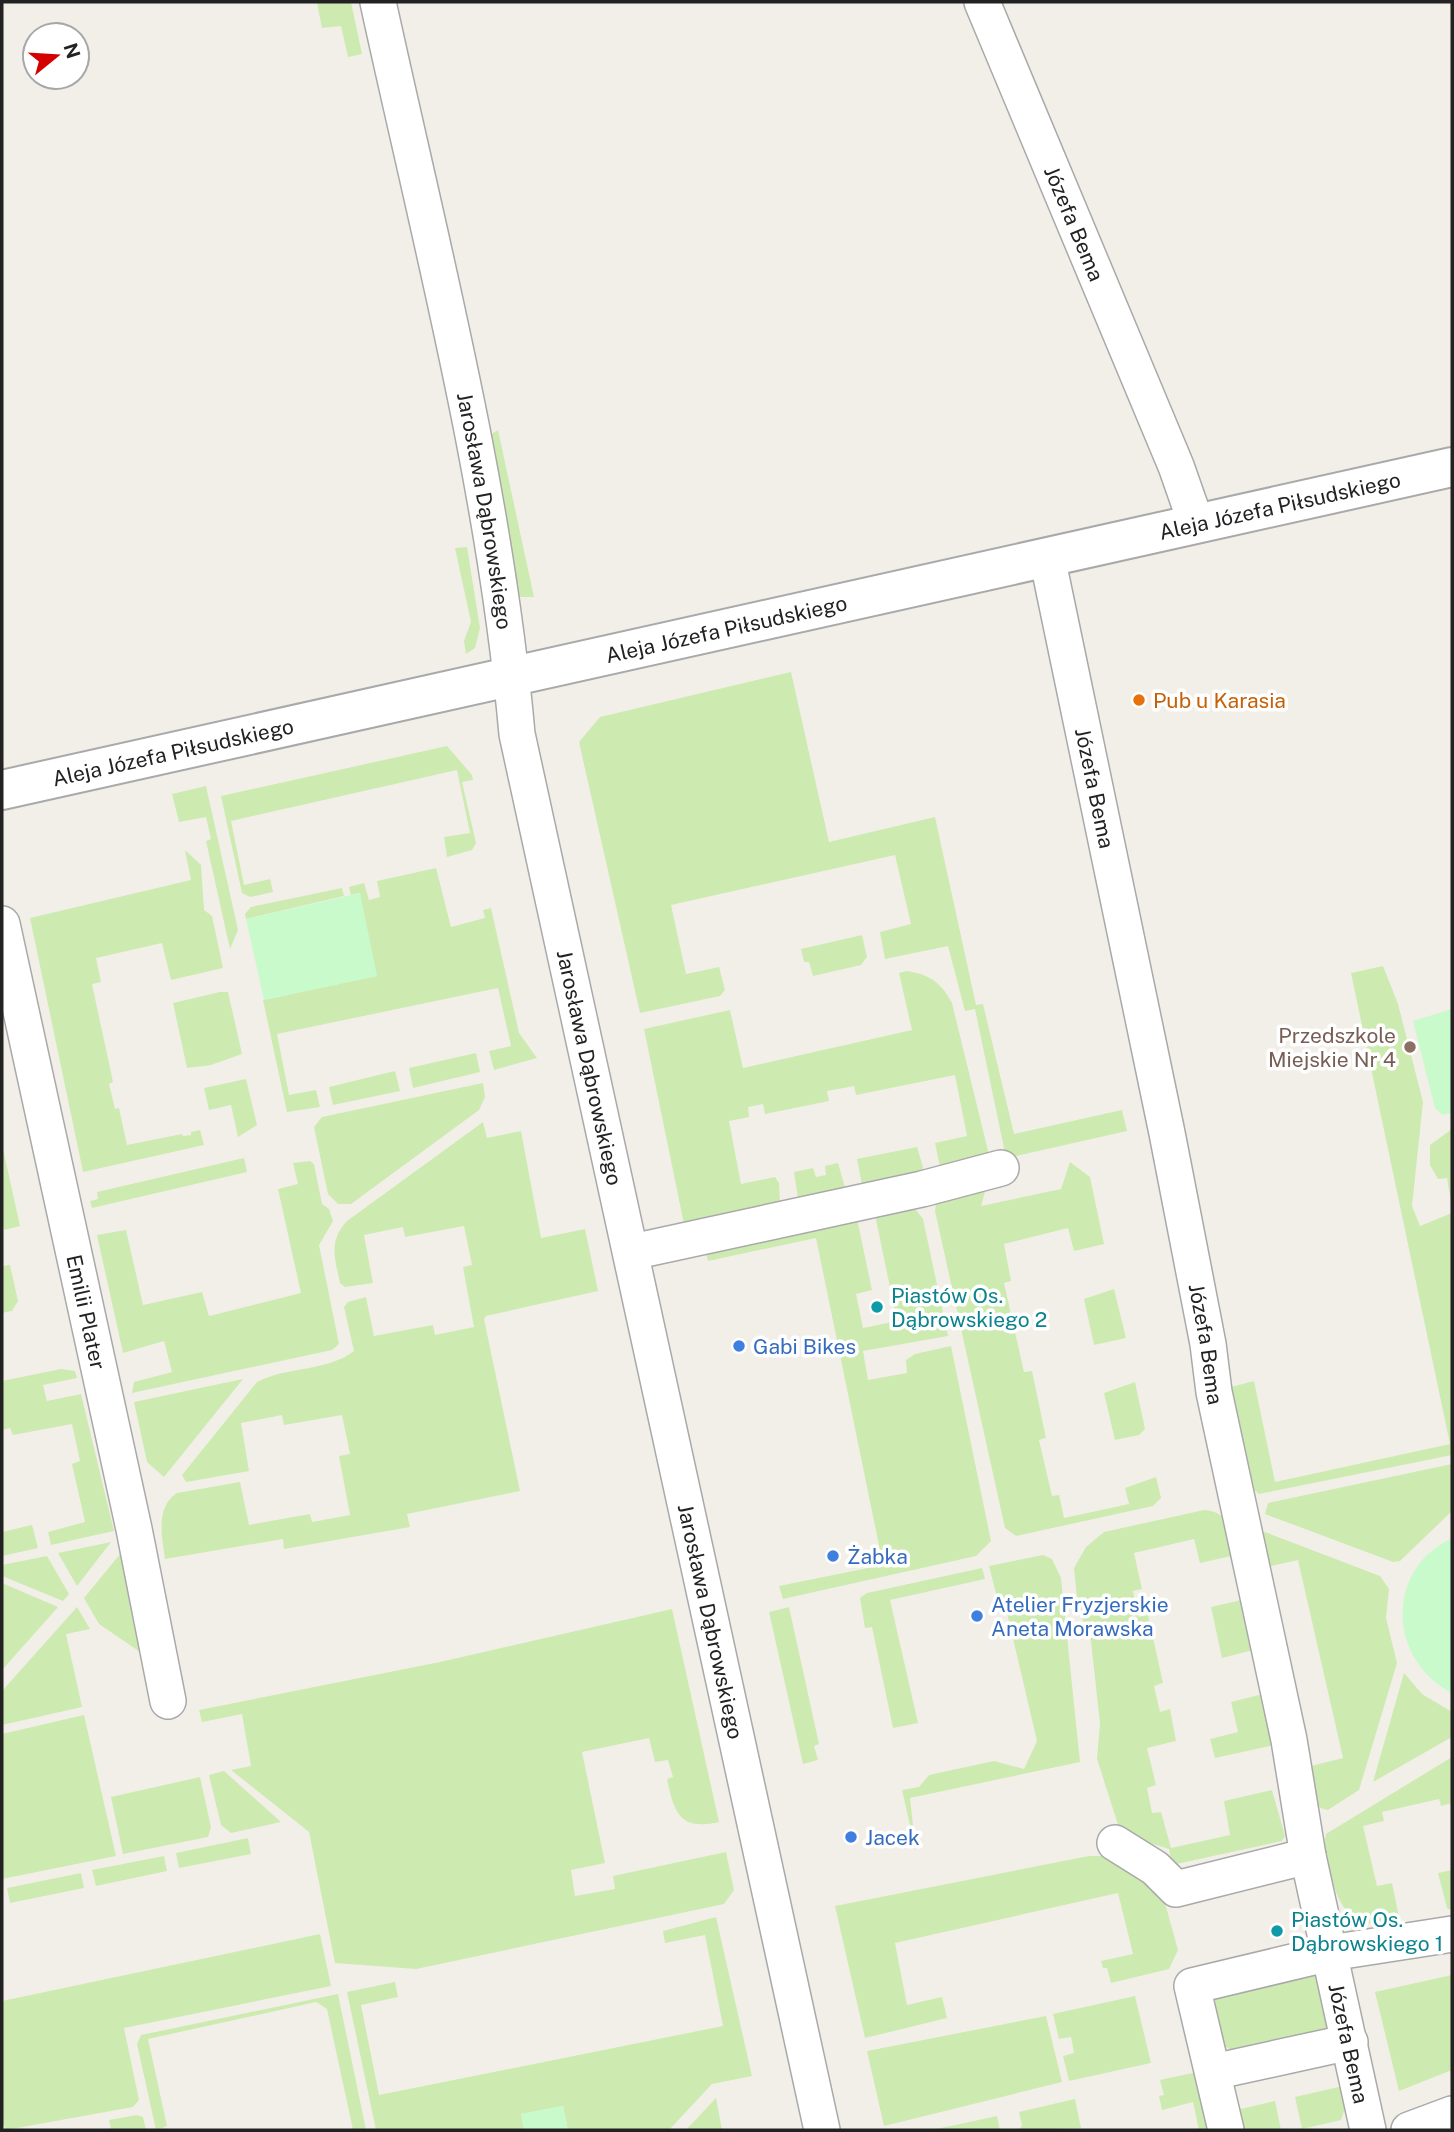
<svg xmlns="http://www.w3.org/2000/svg" width="1454" height="2132" viewBox="0 0 1454 2132" font-family="'Public Sans',sans-serif">
<rect width="100%" height="100%" fill="#f2efe9"/>
<g fill="#cdebb0">
<polygon points="351,2 362,54 348,57 341,26 322,28 317,3"/>
<polygon points="498,430 534,597 517,597 490,435"/>
<polygon points="467,547 480,628 475,648 466,654 464,641 471,622 455,548"/>
<polygon points="791,672 829,842 935,817 976,1005 983,1004 1014,1134 1122,1110 1127,1131 1012,1157 1005,1153 975,1009 965,1011 948,946 885,959 880,932 911,924 895,855 671,905 686,974 719,967 725,990 720,996 640,1013 579,742 600,717"/>
<polygon points="447,746 472,775 473,780 462,782 476,843 472,850 447,857 444,837 470,833 457,770 231,821 244,885 270,879 273,892 250,897 242,893 221,796"/>
<polygon points="206,786 238,930 230,949 206,841 211,839 206,817 179,822 172,794"/>
<polygon points="185,850 201,865 204,910 212,916 223,968 171,980 162,943 96,958 101,982 92,984 113,1082 109,1084 115,1109 119,1108 127,1145 182,1134 183,1136 191,1135 191,1132 200,1130 204,1145 83,1172 30,918 191,880"/>
<polygon points="436,868 451,927 485,918 483,910 491,908 519,1033 537,1058 494,1070 489,1051 511,1046 498,988 277,1034 289,1095 316,1090 320,1107 287,1112 263,1000 376,976 359,893 351,895 349,887 364,883 369,900 380,897 377,881"/>
<polygon points="342,888 344,896 246,919 245,914 251,907"/>
<polygon points="862,935 867,957 861,965 813,976 809,962 804,962 801,949"/>
<polygon points="1383,966 1398,1004 1423,1102 1412,1206 1420,1226 1452,1213 1452,1455 1259,1494 1245,1482 1227,1388 1254,1381 1275,1482 1450,1444 1351,973"/>
<path d="M906,971C929,974 941,982 952,1003L989,1155L941,1172L935,1143L967,1136L955,1075L856,1095L854,1086L827,1091L829,1101L765,1114L763,1104L748,1107L749,1117L729,1121L741,1184L775,1177L779,1183L780,1203L685,1229L644,1029L730,1010L743,1068L912,1030L899,973Z"/>
<polygon points="220,992 228,992 242,1054 211,1065 187,1068 173,1003"/>
<polygon points="476,1053 480,1072 413,1088 409,1068"/>
<polygon points="395,1071 400,1091 333,1105 329,1087"/>
<polygon points="246,1079 257,1125 238,1137 231,1105 209,1110 204,1088"/>
<polygon points="483,1083 485,1097 479,1110 351,1204 338,1204 328,1194 314,1127 322,1117"/>
<path d="M483,1122L487,1138L521,1131L541,1238L585,1229L598,1291L486,1316L484,1319L520,1491L407,1514L410,1527L284,1549L283,1539L165,1559C162,1537 155,1507 177,1493L240,1482L249,1525L310,1514L312,1522L350,1515L339,1456L350,1454L342,1415L284,1425L282,1415L241,1423L249,1471L186,1482L182,1475L257,1382C288,1366 326,1372 354,1351L344,1307L348,1302L366,1297L374,1336L433,1325L435,1335L474,1327L463,1267L472,1265L464,1226L405,1237L403,1227L364,1235L373,1283L345,1287L340,1283C335,1259 328,1241 347,1221Z"/>
<polygon points="1452,1129 1452,1208 1447,1178 1438,1179 1430,1165 1430,1145"/>
<polygon points="2,1144 20,1226 4,1230 2,1220"/>
<polygon points="917,1147 923,1167 922,1174 863,1190 857,1159"/>
<polygon points="244,1158 247,1172 92,1208 90,1201 98,1199 97,1192"/>
<polygon points="310,1161 314,1164 322,1204 329,1209 333,1221 319,1245 339,1344 332,1350 132,1393 134,1382 172,1372 164,1341 123,1353 97,1235 126,1230 143,1305 202,1292 209,1316 301,1293 278,1189 298,1184 293,1163"/>
<polygon points="1070,1162 1090,1177 1104,1244 1074,1251 1068,1228 1004,1244 1011,1281 1004,1283 1024,1372 1032,1371 1046,1438 1039,1440 1052,1496 1059,1495 1064,1518 1129,1504 1125,1488 1156,1477 1161,1498 1153,1506 1016,1536 1005,1528 935,1211 936,1203 989,1178 981,1206 1061,1189"/>
<polygon points="838,1163 846,1191 799,1204 794,1172 813,1168 816,1177 826,1175 825,1166"/>
<polygon points="912,1205 923,1219 948,1336 863,1351 868,1380 907,1373 906,1360 915,1354 951,1346 991,1541 976,1556 783,1599 779,1586 883,1565 816,1238 708,1261 704,1246 856,1214 872,1290 856,1294 863,1328 897,1321 874,1210"/>
<polygon points="10,1265 18,1301 12,1311 2,1313 2,1266"/>
<polygon points="1114,1289 1126,1338 1094,1345 1084,1299"/>
<polygon points="61,1369 75,1371 77,1378 43,1385 47,1401 81,1394 114,1531 51,1545 48,1532 85,1522 72,1464 80,1461 72,1424 13,1435 10,1428 2,1430 2,1381"/>
<polygon points="243,1379 164,1477 147,1462 134,1402"/>
<polygon points="1135,1382 1145,1429 1139,1435 1115,1440 1104,1393"/>
<polygon points="1452,1464 1452,1511 1400,1561 1393,1562 1265,1514 1268,1503"/>
<path d="M1204,1510C1230,1511 1232,1534 1236,1555L1200,1563L1194,1539L1134,1553L1142,1589L1133,1591L1138,1617L1148,1615L1163,1683L1154,1686L1160,1712L1170,1709L1176,1741L1147,1748L1156,1785L1147,1788L1152,1813L1161,1812L1171,1848L1230,1835L1224,1801L1272,1790L1285,1836L1282,1841L1172,1865L1169,1849L1121,1834L1097,1759L1100,1724L1091,1641L1078,1607L1074,1568L1086,1547L1104,1532Z"/>
<polygon points="32,1525 38,1548 2,1556 2,1532"/>
<path d="M1265,1532L1380,1576L1389,1589L1386,1618L1397,1663L1359,1790L1328,1810C1309,1808 1310,1782 1307,1767L1343,1758L1298,1560L1262,1568L1256,1537Z"/>
<polygon points="111,1542 77,1586 58,1553"/>
<polygon points="121,1553 143,1654 99,1624 84,1598"/>
<polygon points="1043,1555 1052,1559 1061,1578 1080,1762 910,1798 916,1852 902,1790 919,1787 929,1775 994,1761 1024,1769 1037,1741 1004,1600 998,1601 989,1566"/>
<polygon points="47,1556 69,1594 63,1601 2,1576 2,1565"/>
<polygon points="982,1568 985,1579 890,1600 918,1723 893,1728 872,1627 865,1628 860,1598 867,1593"/>
<polygon points="2,1583 58,1607 2,1670"/>
<polygon points="1246,1599 1257,1649 1222,1658 1211,1607"/>
<polygon points="77,1607 90,1629 66,1634 82,1707 2,1725 2,1691"/>
<polygon points="789,1607 819,1744 814,1746 818,1760 803,1764 769,1612"/>
<path d="M672,1609L719,1822C680,1831 674,1813 667,1779L673,1777L668,1760L655,1762L649,1738L582,1752L605,1863L571,1870L575,1896L615,1889L613,1876L726,1852L734,1890L724,1904L416,1969L335,1963L309,1832L231,1770L251,1766L242,1714L202,1722L199,1710L440,1662Z"/>
<polygon points="1404,1673 1422,1694 1452,1712 1452,1737 1373,1782"/>
<polygon points="1267,1693 1274,1745 1215,1758 1210,1739 1238,1732 1231,1702"/>
<polygon points="84,1715 116,1856 2,1879 2,1734"/>
<path d="M1452,1757V1803L1441,1806L1439,1799L1382,1812L1384,1821L1363,1826L1377,1886L1392,1883L1399,1917L1396,1921C1353,1932 1339,1910 1330,1871C1328,1859 1323,1846 1326,1834Z"/>
<polygon points="224,1771 281,1822 231,1833 221,1825 209,1775"/>
<polygon points="200,1777 211,1827 208,1837 123,1854 111,1797"/>
<polygon points="248,1838 251,1854 179,1868 176,1853"/>
<polygon points="164,1856 167,1871 96,1886 92,1870"/>
<polygon points="1089,1856 1107,1856 1157,1888 1165,1903 1178,1950 1169,1969 1111,1983 1107,1968 1103,1968 1101,1961 1133,1954 1118,1893 895,1943 907,2005 942,1997 947,2018 865,2038 835,1906"/>
<polygon points="1452,1870 1452,1910 1451,1910 1447,1908 1438,1873"/>
<polygon points="81,1873 84,1888 10,1903 7,1888"/>
<polygon points="716,1917 752,2076 712,2084 669,2130 568,2130 563,2106 521,2114 524,2130 376,2130 347,1992 395,1982 398,1997 361,2005 379,2095 723,2026 705,1935 665,1943 663,1931"/>
<polygon points="320,1934 331,1986 124,2028 139,2100 133,2107 6,2130 2,2121 2,2001"/>
<polygon points="1313,1975 1317,1978 1329,2028 1235,2052 1220,2044 1204,1998"/>
<polygon points="1452,1975 1452,2070 1399,2091 1375,1992"/>
<polygon points="338,1994 366,2130 353,2130 327,2009 316,2002 148,2039 167,2126 156,2130 137,2044 141,2035"/>
<polygon points="1135,1996 1151,2063 1069,2081 1063,2056 1074,2053 1071,2037 1059,2039 1053,2014"/>
<polygon points="1046,2016 1062,2082 884,2126 867,2051"/>
<polygon points="1197,2072 1219,2130 1199,2130 1193,2102 1162,2110 1159,2096 1164,2095 1160,2080"/>
<polygon points="1343,2086 1347,2102 1341,2120 1302,2129 1295,2097"/>
<polygon points="716,2098 722,2130 686,2130"/>
<polygon points="1075,2099 1081,2128 1018,2130 1022,2126 1019,2112"/>
<polygon points="1237,2101 1241,2109 1275,2101 1281,2130 1233,2130"/>
<polygon points="137,2115 143,2117 146,2130 111,2130 109,2120"/>
<polygon points="997,2116 1000,2130 932,2130"/>
</g>
<g fill="#c8facc">
<polygon points="360,893 377,976 264,1000 246,919"/>
<polygon points="1452,1009 1452,1113 1442,1115 1435,1108 1413,1021"/>
<path d="M1452,1538V1693C1388,1660 1384,1570 1452,1538Z"/>
<polygon points="563,2106 568,2130 524,2130 521,2114"/>
</g>
<g fill="none" stroke-linecap="round" stroke-linejoin="round">
<g stroke="#a9a9a9" stroke-width="38">
<g id="minor">
<path id="s1" d="M378,2C431,245 495,486 517,734L822,2130"/>
<path id="s2" d="M982,2L1176,466L1196,523"/>
<path id="s3" d="M1047,557L1167,1133L1208,1344L1214,1392L1289,1740L1308,1856L1368,2130"/>
<path id="s4" d="M2,924L134,1529L168,1701"/>
<polyline points="632,1252 922,1189 1001,1168"/>
<polyline points="1115,1843 1155,1868 1176,1889 1308,1856"/>
<polyline points="1213,2072 1350,2042"/>
<polyline points="1226,2130 1192,1986 1330,1953 1452,1934"/>
<polyline points="1409,2130 1452,2114"/>
</g>
</g>
<g stroke="#a9a9a9" stroke-width="42">
<g id="tertiary">
<path id="s5" d="M2,790L1452,467"/>
</g>
</g>
<use href="#minor" stroke="#fff" stroke-width="35"/>
<use href="#tertiary" stroke="#fff" stroke-width="38"/>
</g>
<circle fill="#e8710a" stroke="#fff" stroke-width="2.5" cx="1139" cy="700" r="7"/>
<circle fill="#8d6e63" stroke="#fff" stroke-width="2.5" cx="1410" cy="1047" r="7"/>
<g fill="#0f9aa8" stroke="#fff" stroke-width="2.5">
<circle cx="877" cy="1307" r="7"/>
<circle cx="1277" cy="1931" r="7"/>
</g>
<g fill="#3f7fe0" stroke="#fff" stroke-width="2.5">
<circle cx="739" cy="1346" r="7"/>
<circle cx="833" cy="1556" r="7"/>
<circle cx="977" cy="1616" r="7"/>
<circle cx="851" cy="1837" r="7"/>
</g>
<g text-anchor="middle" dominant-baseline="central" stroke-width="7" stroke-linejoin="round" paint-order="stroke">
<g font-size="21" fill="#222" stroke="#fff">
<text stroke="none"><textPath href="#s2" startOffset="240">Józefa Bema</textPath></text>
<text stroke="none"><textPath href="#s5" startOffset="1309">Aleja Józefa Piłsudskiego</textPath></text>
<text stroke="none"><textPath href="#s1" startOffset="520">Jarosława Dąbrowskiego</textPath></text>
<text stroke="none"><textPath href="#s5" startOffset="742">Aleja Józefa Piłsudskiego</textPath></text>
<text stroke="none"><textPath href="#s5" startOffset="175">Aleja Józefa Piłsudskiego</textPath></text>
<text stroke="none"><textPath href="#s3" startOffset="236">Józefa Bema</textPath></text>
<text stroke="none"><textPath href="#s1" startOffset="1087">Jarosława Dąbrowskiego</textPath></text>
<text stroke="none"><textPath href="#s4" startOffset="397">Emilii Plater</textPath></text>
<text stroke="none"><textPath href="#s3" startOffset="803">Józefa Bema</textPath></text>
<text stroke="none"><textPath href="#s1" startOffset="1654">Jarosława Dąbrowskiego</textPath></text>
<text stroke="none"><textPath href="#s3" startOffset="1517">Józefa Bema</textPath></text>
</g>
<g font-size="21" fill="#c56008" stroke="#fff" text-anchor="start">
<text x="1153" y="700">Pub u Karasia</text>
</g>
<g font-size="21" fill="#785e54" stroke="#fff" text-anchor="end">
<text x="1396" y="1035">Przedszkole<tspan x="1396" dy="24">Miejskie Nr 4</tspan></text>
</g>
<g font-size="21" fill="#0d838f" stroke="#fff" text-anchor="start">
<text x="891" y="1295">Piastów Os.<tspan x="891" dy="24">Dąbrowskiego 2</tspan></text>
<text x="1291" y="1919">Piastów Os.<tspan x="1291" dy="24">Dąbrowskiego 1</tspan></text>
</g>
<g font-size="21" fill="#366cbe" stroke="#fff" text-anchor="start">
<text x="753" y="1346">Gabi Bikes</text>
<text x="847" y="1556">Żabka</text>
<text x="991" y="1604">Atelier Fryzjerskie<tspan x="991" dy="24">Aneta Morawska</tspan></text>
<text x="865" y="1837">Jacek</text>
</g>
</g>
<rect width="1454" height="2132" fill="none" stroke="#222222" stroke-width="7"/>
<g transform="translate(56 56) rotate(72)"><circle r="33" fill="#ffffff" stroke="#a7a7a7" stroke-width="2"/>
<path d="M0-5L12 26L0 18L-12 26Z" fill="#d40000"/>
<text y="-10" font-size="19" font-weight="bold" text-anchor="middle" fill="#222222">N</text>
</g>
</svg>
